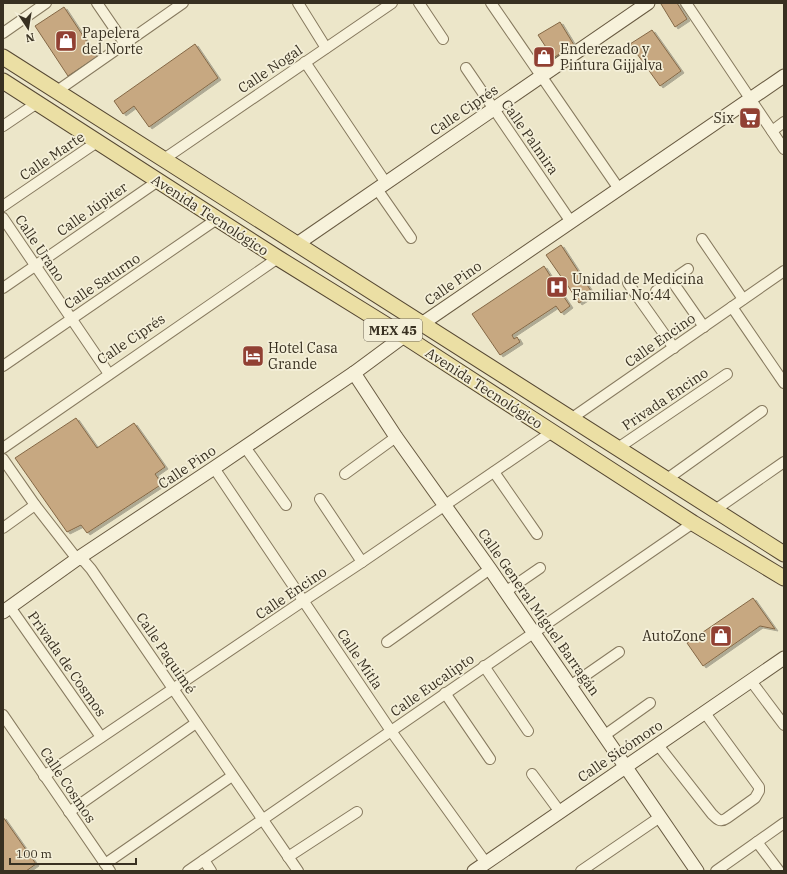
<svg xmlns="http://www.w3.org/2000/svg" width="787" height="874" viewBox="0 0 787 874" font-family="'IBM Plex Serif',serif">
<defs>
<filter id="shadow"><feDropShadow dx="3" dy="2" stdDeviation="0" flood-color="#0004"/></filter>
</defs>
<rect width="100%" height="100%" fill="#ece6c9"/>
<g fill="#c7a881" stroke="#846846" filter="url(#shadow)">
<polygon points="662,3 677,3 687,19 675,27 661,4"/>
<polygon points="64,7 97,57 68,76 35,26"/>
<polygon points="560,22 574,45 553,58 538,35"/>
<polygon points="652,30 681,71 660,86 630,44"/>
<polygon points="195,44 218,78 149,127 134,106 123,114 114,101"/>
<polygon points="561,245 593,294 579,303 564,280 556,285 570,306 561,313 556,306 512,335 514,339 517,337 520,342 500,355 472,314 544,266 554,282 562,278 546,255"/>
<polygon points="76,418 97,448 134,423 165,467 155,474 162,484 87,533 81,525 67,532 15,458"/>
<polygon points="753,598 775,629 760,626 703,666 687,643"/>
<polygon points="3,817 36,864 26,871 3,871"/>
</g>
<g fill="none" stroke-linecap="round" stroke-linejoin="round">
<g stroke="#877a5f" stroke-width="12">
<g id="street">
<polyline points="97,3 125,44"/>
<polyline points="298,3 326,48"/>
<polyline points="419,3 443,39"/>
<polyline points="491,3 619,189"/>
<polyline points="686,3 784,149"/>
<polyline points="3,33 46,3"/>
<polyline points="305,62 386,183"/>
<polyline points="466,68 571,222"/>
<polyline points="57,91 183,3"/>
<polyline points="3,126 37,103"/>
<polyline points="772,131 784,122"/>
<polyline points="164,159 392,3"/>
<polyline points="377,189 411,238"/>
<polyline points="3,206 97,142"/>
<polyline points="3,218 109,374"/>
<polyline points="702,239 743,299"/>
<polyline points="672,281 704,327"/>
<polyline points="628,283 674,348"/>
<polyline points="3,288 158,181"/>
<polyline points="656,291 688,269"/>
<polyline points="732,307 784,383"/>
<polyline points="3,366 217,219"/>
<polyline points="572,418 784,271"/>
<polyline points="245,447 286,505"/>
<polyline points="3,448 278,258"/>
<polyline points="618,448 727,374"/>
<polyline points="3,459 35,505 77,559 84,561 91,569 298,871"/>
<polyline points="214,468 391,731 486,863"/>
<polyline points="494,472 537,534"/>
<polyline points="345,474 396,437"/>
<polyline points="667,479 762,411"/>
<polyline points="320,499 362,562"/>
<polyline points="715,510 784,462"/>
<polyline points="3,528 35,505"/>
<polyline points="505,592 540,568"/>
<polyline points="10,607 101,737"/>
<polyline points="387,642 490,569"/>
<polyline points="484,666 528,731"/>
<polyline points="751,681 784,725"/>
<polyline points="570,686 619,652"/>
<polyline points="445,693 490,759"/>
<polyline points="3,715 110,871"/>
<polyline points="605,735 650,703"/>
<path d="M658,745L712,814C717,819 720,823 727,818L755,798L759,791V787L705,713"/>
<polyline points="532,774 560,812"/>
<polyline points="44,776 303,601 362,562 552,432"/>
<polyline points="69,812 196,723"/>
<polyline points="757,842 779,871"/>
<polyline points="288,857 357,812"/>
<polyline points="204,860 211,871"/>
<polyline points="105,864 232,776"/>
<polyline points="188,871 693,523"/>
<polyline points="581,871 660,817"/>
<polyline points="716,871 784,823"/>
</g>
</g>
<g stroke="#695b42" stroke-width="15">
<g id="secondary">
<polyline points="297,244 648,3"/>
<polyline points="354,373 396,437 490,569 697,871"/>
<polyline points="3,612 77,559 214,468 354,373 404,336 784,76"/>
<polyline points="474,871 784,658"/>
</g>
</g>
<g stroke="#554732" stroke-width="17">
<g id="primary">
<polyline points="3,57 784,554"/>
<polyline points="3,81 278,258 404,336 693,523 784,578"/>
</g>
</g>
<use href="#street" stroke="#f7f2db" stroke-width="10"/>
<use href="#secondary" stroke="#f7f2db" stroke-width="13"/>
<use href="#primary" stroke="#ebdfa4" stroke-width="15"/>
</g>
<defs>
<g id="shop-square" transform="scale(1.15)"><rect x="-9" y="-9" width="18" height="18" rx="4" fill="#914033" stroke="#f4efd8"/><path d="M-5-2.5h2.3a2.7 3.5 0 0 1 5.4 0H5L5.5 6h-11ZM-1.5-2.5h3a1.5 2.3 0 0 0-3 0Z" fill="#fff"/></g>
<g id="supermarket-square" transform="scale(1.15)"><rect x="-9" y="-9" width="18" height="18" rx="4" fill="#914033" stroke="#f4efd8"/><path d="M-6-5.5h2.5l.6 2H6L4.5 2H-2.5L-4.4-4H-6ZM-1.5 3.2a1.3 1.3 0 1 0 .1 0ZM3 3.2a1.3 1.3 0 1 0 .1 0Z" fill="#fff"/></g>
<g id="hospital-square" transform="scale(1.15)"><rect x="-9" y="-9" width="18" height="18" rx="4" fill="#914033" stroke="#f4efd8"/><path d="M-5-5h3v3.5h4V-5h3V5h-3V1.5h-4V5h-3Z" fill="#fff"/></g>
<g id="hotel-square" transform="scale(1.15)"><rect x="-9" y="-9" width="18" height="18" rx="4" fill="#914033" stroke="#f4efd8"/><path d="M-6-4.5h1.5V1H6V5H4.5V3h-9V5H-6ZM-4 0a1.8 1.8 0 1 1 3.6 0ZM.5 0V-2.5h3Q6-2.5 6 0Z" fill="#fff"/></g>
</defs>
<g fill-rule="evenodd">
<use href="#shop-square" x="66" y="41"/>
<use href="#shop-square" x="544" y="57"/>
<use href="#supermarket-square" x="750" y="118"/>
<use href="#hospital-square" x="557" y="287"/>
<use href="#hotel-square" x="253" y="356"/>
<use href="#shop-square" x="721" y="636"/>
</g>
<g text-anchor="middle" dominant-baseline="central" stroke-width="3.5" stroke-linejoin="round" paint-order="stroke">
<rect fill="#f4efd8" stroke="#706958" stroke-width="1" x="364" y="319" width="58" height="22" rx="3"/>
<g font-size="13" font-weight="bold" fill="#383021">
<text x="393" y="330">MEX 45</text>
</g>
<g font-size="14" fill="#383021" stroke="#f4efd8" text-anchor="start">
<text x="82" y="33">Papelera<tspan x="82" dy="16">del Norte</tspan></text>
<text x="560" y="49">Enderezado y<tspan x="560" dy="16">Pintura Gijjalva</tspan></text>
<text x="734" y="118" text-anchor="end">Six</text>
<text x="572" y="279">Unidad de Medicina<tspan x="572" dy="16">Familiar No:44</tspan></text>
<text x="268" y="348">Hotel Casa<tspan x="268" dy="16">Grande</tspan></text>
<text x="706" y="636" text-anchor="end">AutoZone</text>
</g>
<g font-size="14" fill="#383021" stroke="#f4efd8">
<text transform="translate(270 69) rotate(-34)">Calle Nogal</text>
<text transform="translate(464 110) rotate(-34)">Calle Ciprés</text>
<text transform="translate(530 137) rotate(55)">Calle Palmira</text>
<text transform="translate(52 156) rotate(-34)">Calle Marte</text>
<text transform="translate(92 209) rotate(-35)">Calle Júpiter</text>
<text transform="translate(210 215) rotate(33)">Avenida Tecnológico</text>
<text transform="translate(40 248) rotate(56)">Calle Urano</text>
<text transform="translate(102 281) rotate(-34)">Calle Saturno</text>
<text transform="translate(453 283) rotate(-35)">Calle Pino</text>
<text transform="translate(131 339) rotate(-34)">Calle Ciprés</text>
<text transform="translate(660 340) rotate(-35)">Calle Encino</text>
<text transform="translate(484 388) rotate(33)">Avenida Tecnológico</text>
<text transform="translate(665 399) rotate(-34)">Privada Encino</text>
<text transform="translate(187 467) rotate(-34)">Calle Pino</text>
<text transform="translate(291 593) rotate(-34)">Calle Encino</text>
<text transform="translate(539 612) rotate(55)">Calle General Miguel Barragán</text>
<text transform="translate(166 653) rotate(56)">Calle Paquimé</text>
<text transform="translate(360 659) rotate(56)">Calle Mitla</text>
<text transform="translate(67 664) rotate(55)">Privada de Cosmos</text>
<text transform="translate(432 685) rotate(-35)">Calle Eucalipto</text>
<text transform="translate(620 751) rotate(-34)">Calle Sicómoro</text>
<text transform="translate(68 785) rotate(56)">Calle Cosmos</text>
</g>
</g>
<rect width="787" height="874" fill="none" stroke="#383021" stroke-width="8"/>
<g transform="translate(28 28) rotate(168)" stroke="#f4efd8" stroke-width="3" paint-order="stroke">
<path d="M0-3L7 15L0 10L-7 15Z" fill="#383021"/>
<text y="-6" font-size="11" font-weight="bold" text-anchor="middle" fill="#383021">N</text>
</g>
<path d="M10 858v6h126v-6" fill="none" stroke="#383021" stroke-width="2"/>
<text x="16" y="858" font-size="12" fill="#383021" stroke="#f4efd8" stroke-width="3" paint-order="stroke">100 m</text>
</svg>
